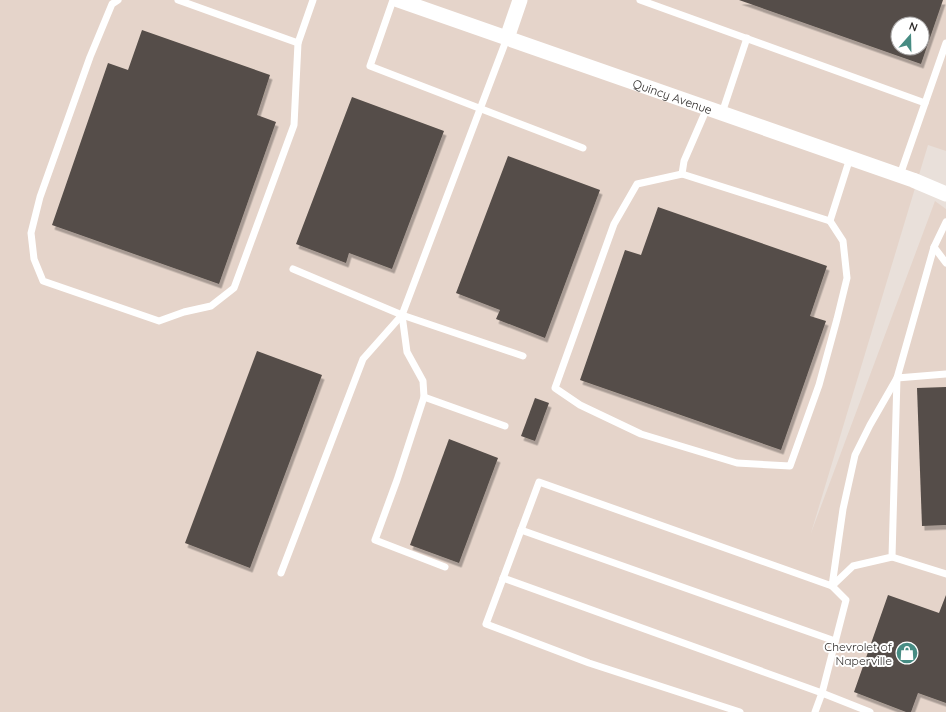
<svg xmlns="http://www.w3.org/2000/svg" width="946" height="712" viewBox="0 0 946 712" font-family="Quicksand,sans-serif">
<defs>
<filter id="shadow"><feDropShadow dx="2.5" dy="4.5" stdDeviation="0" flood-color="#0004"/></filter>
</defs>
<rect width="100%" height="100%" fill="#e9e0da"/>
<path fill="#e5d4ca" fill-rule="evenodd" d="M0,0H946V151L928,145L811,533L935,201L946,209V712H0ZM898,24H922V48H898Z"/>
<g fill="#554d48" fill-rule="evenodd" filter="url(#shadow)">
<path d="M739,0H943L921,64ZM898,24H922V48H898Z"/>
<polygon points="142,30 270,75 257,115 276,122 219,284 52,225 108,63 128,70"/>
<polygon points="352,97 444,131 392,269 349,253 346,263 296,244"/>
<polygon points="508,156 600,190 545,338 496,319 500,310 456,293"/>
<polygon points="658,207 827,266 810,316 826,321 781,450 580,380 625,250 641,255"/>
<polygon points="257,351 322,375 250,568 185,543"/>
<polygon points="946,387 946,525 922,526 917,388"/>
<polygon points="535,398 549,403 535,441 521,436"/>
<polygon points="449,439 498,458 459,563 410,545"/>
<polygon points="888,595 939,613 946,595 946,703 918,693 911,712 906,712 854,692"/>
</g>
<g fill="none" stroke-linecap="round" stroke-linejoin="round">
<g stroke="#fff" stroke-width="7">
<polyline points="118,0 112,4 90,57 40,197 31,233 34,259 43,281 159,321 184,312 211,306 234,288 294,125 298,43"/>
<polyline points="178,0 298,43 313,0"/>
<polyline points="393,0 370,66 583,148"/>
<polyline points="640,0 925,103"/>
<polyline points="707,108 684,161 682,174 830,221 850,158"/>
<polyline points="722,113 747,38"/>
<polyline points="682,174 637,184 614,224 555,388 580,405 641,434 737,463 790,466 819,385 837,319 847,278 843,241 830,221"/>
<polyline points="900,175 946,43"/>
<polyline points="946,222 934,247 946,263"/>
<polyline points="293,269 402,315 523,356"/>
<polyline points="402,315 407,352 423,381 424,397 397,480 375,540 445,567"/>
<polyline points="424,397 505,426"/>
<polyline points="521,530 835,641"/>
<polyline points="892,557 946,574"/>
<polyline points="281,573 363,359 402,315 507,38"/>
<polyline points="503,578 822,693 846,600 832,586 853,566 892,557 897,378 946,374"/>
<polyline points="740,712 589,663 486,624 539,482 832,586 843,509 855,455 870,425 897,378 934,247"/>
<polyline points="815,712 822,693 870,712"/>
</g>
<g stroke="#fff" stroke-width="15">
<path id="s1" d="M398,0L913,180L946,194"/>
<polyline points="507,38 520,0"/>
</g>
</g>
<defs>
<g id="shop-disc" transform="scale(1.15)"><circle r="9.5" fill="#478c83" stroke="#fff"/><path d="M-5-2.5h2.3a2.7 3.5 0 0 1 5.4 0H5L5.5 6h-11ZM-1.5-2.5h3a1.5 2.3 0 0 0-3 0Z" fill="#fff"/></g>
</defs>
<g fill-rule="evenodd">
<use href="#shop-disc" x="907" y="653"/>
</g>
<g text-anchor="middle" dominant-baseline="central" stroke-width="4" stroke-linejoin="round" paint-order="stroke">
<g font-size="12" fill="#2c2927" stroke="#fff">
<text stroke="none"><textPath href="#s1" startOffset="291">Quincy Avenue</textPath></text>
</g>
<g font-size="12" fill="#2c2927" stroke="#fff" text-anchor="end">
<text x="892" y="646">Chevrolet of<tspan x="892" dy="14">Naperville</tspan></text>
</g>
</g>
<g transform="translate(910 36) rotate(20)"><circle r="19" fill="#ffffff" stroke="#aba9a9"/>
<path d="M0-3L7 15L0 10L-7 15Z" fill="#478c83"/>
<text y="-6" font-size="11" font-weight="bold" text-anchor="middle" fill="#2c2927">N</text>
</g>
</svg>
